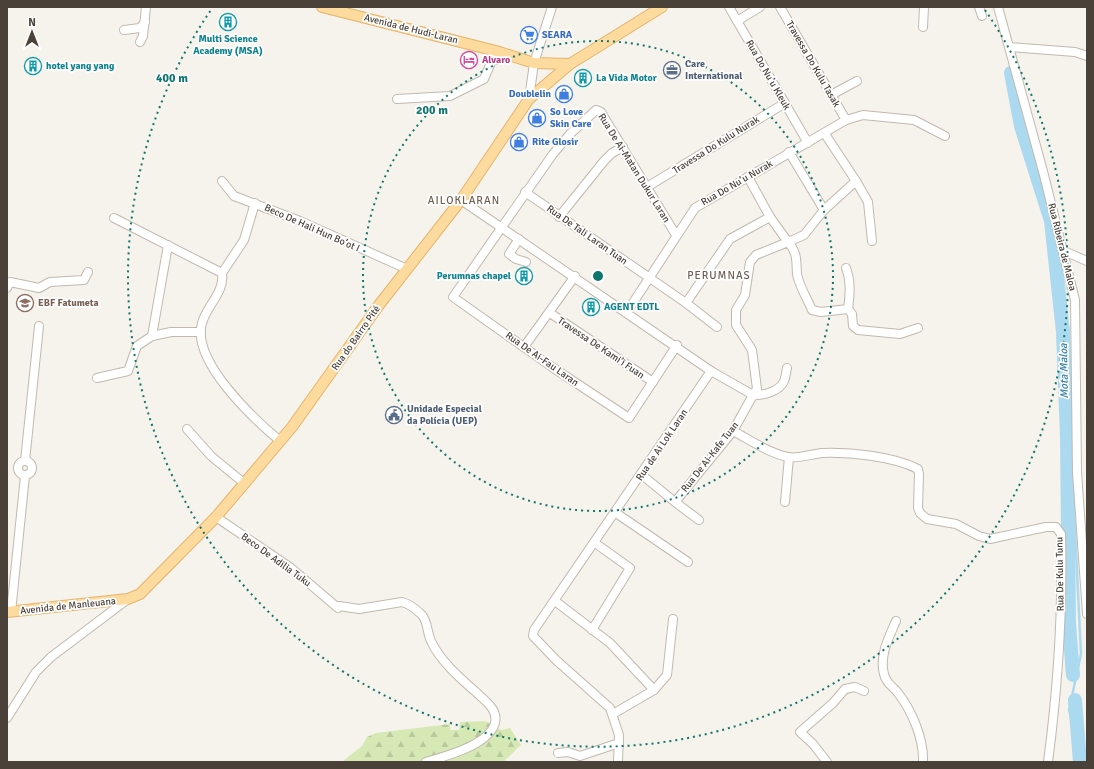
<svg xmlns="http://www.w3.org/2000/svg" width="1094" height="769" viewBox="0 0 1094 769" font-family="Signika,sans-serif">
<defs>
<pattern id="forest-firs" width="22" height="20" patternUnits="userSpaceOnUse"><rect width="22" height="20" fill="#d6e9b5"/><path d="M5 1l3.5 6h-7zM16 11l3.5 6h-7z" fill="#b9c99c"/></pattern>
</defs>
<rect width="100%" height="100%" fill="#f6f2ec"/>
<polygon fill="url(#forest-firs)" points="485,721 501,730 510,728 521,745 503,762 342,762 362,746 367,737 376,733 450,724 450,730 459,730 460,722"/>
<g fill="none" stroke-linecap="round" stroke-linejoin="round">
<polyline stroke="#aad9f0" stroke-width="2.5" points="1062,263 1081,654 1069,710 1072,721"/>
<g stroke="#aad9f0" stroke-width="14">
<polyline points="1011,73 1021,126 1051,221 1063,332 1067,436 1069,624 1073,675"/>
<polyline points="1075,700 1080,762"/>
</g>
<g stroke="#c1b9ae" stroke-width="10">
<g id="minor">
<polyline points="729,7 808,143"/>
<polyline points="780,7 846,120"/>
<polyline points="979,7 982,16"/>
<polyline points="998,7 1044,175 1075,300 1077,472 1087,614"/>
<polyline points="737,21 760,7"/>
<polyline points="923,27 924,7"/>
<polyline points="124,30 140,28 145,22"/>
<polyline points="140,42 143,36 146,7"/>
<polyline points="1009,47 1075,52 1087,56"/>
<polyline points="831,95 857,81"/>
<polyline points="397,99 450,96 484,79 496,51"/>
<polyline points="529,99 534,63 552,7"/>
<polyline points="789,152 824,210"/>
<polyline points="222,181 234,196 300,221 407,269"/>
<polyline points="856,181 868,202 872,241"/>
<polyline points="647,187 785,103"/>
<polyline points="525,192 686,303 730,239 770,217 748,177"/>
<polyline points="461,200 711,371 753,395 733,431 675,502 642,475"/>
<polyline points="559,217 604,161 612,153 623,147"/>
<polyline points="770,217 788,242 804,235 824,210 856,181 825,134"/>
<path d="M114,218L222,273C225,292 207,305 202,323C191,361 254,419 280,441"/>
<polyline points="676,235 604,117 601,112 596,110 570,134 553,154 453,297 552,367 629,418 677,345"/>
<polyline points="519,239 509,254 516,259 526,262"/>
<polyline points="1064,251 1087,261"/>
<polyline points="222,273 244,240 255,203"/>
<polyline points="7,288 10,282 39,288 50,282 84,280 88,272"/>
<polyline points="686,303 717,327"/>
<polyline points="848,309 852,314 853,326 858,330 900,334 918,328"/>
<polyline points="627,312 695,208 846,120 863,115 914,120 945,136"/>
<polyline points="550,313 653,382"/>
<polyline points="152,336 168,245"/>
<polyline points="524,347 575,276"/>
<path d="M787,368C786,372 786,377 784,381C780,391 763,396 753,395L757,389L752,350L736,325V310L745,295L750,262L756,255L788,242C798,253 796,261 797,274C799,286 807,298 812,310L821,312L848,309C850,294 851,281 846,268"/>
<polyline points="97,378 128,371 137,346 152,336 171,332 201,332"/>
<polyline points="187,429 211,456 245,484"/>
<path d="M733,431C750,440 769,453 788,457C798,459 812,454 822,453C849,452 893,456 918,469L919,474L918,508L920,513L927,519L956,524L979,536L990,539L1046,527H1056L1061,534C1063,611 1058,686 1048,762"/>
<polyline points="25,461 39,326"/>
<circle cx="25" cy="468" r="7"/>
<polyline points="675,502 699,520"/>
<polyline points="785,502 789,457"/>
<polyline points="616,513 688,562"/>
<path d="M216,517L291,568L338,608L339,606L359,609L402,602C410,604 416,609 422,615C428,622 427,633 431,641C440,661 461,679 477,693C486,702 498,709 495,723C489,745 446,756 426,762"/>
<polyline points="555,601 610,643 654,690 613,714"/>
<polyline points="11,612 25,476"/>
<path d="M896,621C889,637 879,656 884,674C886,684 893,686 898,693C912,711 924,739 923,762"/>
<polyline points="592,630 630,568 595,543"/>
<polyline points="654,690 667,675 673,619"/>
<polyline points="7,718 36,672 51,657 128,599"/>
<polyline points="558,753 568,752 580,756 619,743"/>
<polyline points="618,762 619,735 610,708 556,660 533,636 534,630 711,371"/>
<polyline points="827,762 813,744 800,732 833,703 845,689 855,687 864,691"/>
</g>
</g>
<g stroke="#e3b56c" stroke-width="12">
<g id="major">
<polyline points="322,7 496,51 534,63 570,64"/>
<polyline points="7,612 128,599 140,594 216,517 292,427 379,305 461,200 529,99 570,64 662,7"/>
</g>
</g>
<use href="#minor" stroke="#fff" stroke-width="8"/>
<use href="#major" stroke="#fdda9d" stroke-width="10"/>
</g>
<g fill="none" stroke="#0f766e" stroke-width="2" stroke-dasharray="2 4">
<circle cx="598" cy="276" r="235"/>
<path d="M985 10A470 470 0 1 1 211 10"/>
</g>
<defs>
<g id="building-ring" transform="scale(0.9)"><circle r="9.5" fill="#fff" stroke="#0f9aa8" stroke-width="1.5"/><path d="M-4-6H4V6H1V3H-1V6H-4ZM-2.5-4.3h1.7v1.8h-1.7ZM.8-4.3h1.7v1.8H.8ZM-2.5-1h1.7V.8h-1.7ZM.8-1h1.7V.8H.8Z" fill="#0f9aa8"/></g>
<g id="supermarket-ring" transform="scale(0.9)"><circle r="9.5" fill="#fff" stroke="#3f7fe0" stroke-width="1.5"/><path d="M-6-5.5h2.5l.6 2H6L4.5 2H-2.5L-4.4-4H-6ZM-1.5 3.2a1.3 1.3 0 1 0 .1 0ZM3 3.2a1.3 1.3 0 1 0 .1 0Z" fill="#3f7fe0"/></g>
<g id="hotel-ring" transform="scale(0.9)"><circle r="9.5" fill="#fff" stroke="#d1479c" stroke-width="1.5"/><path d="M-6-4.5h1.5V1H6V5H4.5V3h-9V5H-6ZM-4 0a1.8 1.8 0 1 1 3.6 0ZM.5 0V-2.5h3Q6-2.5 6 0Z" fill="#d1479c"/></g>
<g id="office-ring" transform="scale(0.9)"><circle r="9.5" fill="#fff" stroke="#5c6f8a" stroke-width="1.5"/><path d="M-6-3h4V-5.5h4V-3h4V5H-6ZM-1-4.5V-3h2v-1.5ZM-6 0V1H6V0Z" fill="#5c6f8a"/></g>
<g id="shop-ring" transform="scale(0.9)"><circle r="9.5" fill="#fff" stroke="#3f7fe0" stroke-width="1.5"/><path d="M-5-2.5h2.3a2.7 3.5 0 0 1 5.4 0H5L5.5 6h-11ZM-1.5-2.5h3a1.5 2.3 0 0 0-3 0Z" fill="#3f7fe0"/></g>
<g id="school-ring" transform="scale(0.9)"><circle r="9.5" fill="#fff" stroke="#8d6e63" stroke-width="1.5"/><path d="M0-5L7-2L0 1L-7-2ZM-4 1L0 2.5L4 1V4Q0 6-4 4Z" fill="#8d6e63"/></g>
<g id="civic-ring" transform="scale(0.9)"><circle r="9.5" fill="#fff" stroke="#5c6f8a" stroke-width="1.5"/><path d="M-.6-6.5H3V-4.5H.6V-3L4-1V1h2V6H-6V1h2V-1L-.6-3ZM-1.2 2.5V6h2.4V2.5Z" fill="#5c6f8a"/></g>
</defs>
<g fill-rule="evenodd">
<use href="#building-ring" x="228" y="22"/>
<use href="#supermarket-ring" x="529" y="35"/>
<use href="#hotel-ring" x="469" y="60"/>
<use href="#building-ring" x="33" y="66"/>
<use href="#office-ring" x="672" y="70"/>
<use href="#building-ring" x="583" y="78"/>
<use href="#shop-ring" x="564" y="94"/>
<use href="#shop-ring" x="537" y="118"/>
<use href="#shop-ring" x="519" y="142"/>
<use href="#building-ring" x="524" y="276"/>
<use href="#school-ring" x="25" y="303"/>
<use href="#building-ring" x="591" y="307"/>
<use href="#civic-ring" x="394" y="415"/>
</g>
<g text-anchor="middle" dominant-baseline="central" stroke-width="3.5" stroke-linejoin="round" paint-order="stroke">
<g font-size="10" fill="#4a4239" stroke="#fff">
<text transform="translate(411 29) rotate(14)">Avenida de Hudi-Laran</text>
<text transform="translate(813 64) rotate(60)">Travessa Do Kulu Tasak</text>
<text transform="translate(768 75) rotate(60)">Rua Do Nu’u Kleuk</text>
<text transform="translate(716 145) rotate(-32)">Travessa Do Kulu Nurak</text>
<text transform="translate(634 168) rotate(58)">Rua De Ai-Matan Dukur Laran</text>
<text transform="translate(737 183) rotate(-30)">Rua Do Nu’u Nurak</text>
<text transform="translate(312 228) rotate(24)">Beco De Hali Hun Bo’ot I</text>
<text transform="translate(587 235) rotate(35)">Rua De Tali Laran Tuan</text>
<text transform="translate(1062 247) rotate(76)">Rua Ribeira de Maloa</text>
<text transform="translate(356 338) rotate(-55)">Rua do Bairro Pité</text>
<text transform="translate(601 348) rotate(34)">Travessa De Kami’i Fuan</text>
<text transform="translate(542 359) rotate(35)">Rua De Ai-Fau Laran</text>
<text transform="translate(662 445) rotate(-56)">Rua de Ai Lok Laran</text>
<text transform="translate(710 457) rotate(-52)">Rua De Ai-Kafe Tuan</text>
<text transform="translate(276 560) rotate(36)">Beco De Adilia Tuku</text>
<text transform="translate(1060 574) rotate(-91)">Rua De Kulu Tunu</text>
<text transform="translate(68 606) rotate(-6)">Avenida de Manleuana</text>
</g>
<g font-size="10" font-weight="bold" fill="#366cbe" stroke="#fff" text-anchor="start">
<text x="542" y="35">SEARA</text>
<text x="551" y="94" text-anchor="end">Doublelin</text>
<text x="550" y="112">So Love<tspan x="550" dy="12">Skin Care</tspan></text>
<text x="532" y="142">Rite Glosir</text>
</g>
<g font-size="10" font-weight="bold" fill="#0d838f" stroke="#fff" text-anchor="start">
<text x="228" y="39" text-anchor="middle">Multi Science<tspan x="228" dy="12">Academy (MSA)</tspan></text>
<text x="46" y="66">hotel yang yang</text>
<text x="596" y="78">La Vida Motor</text>
<text x="511" y="276" text-anchor="end">Perumnas chapel</text>
<text x="604" y="307">AGENT EDTL</text>
</g>
<g font-size="10" font-weight="bold" fill="#b23c85" stroke="#fff" text-anchor="start">
<text x="482" y="60">Alvaro</text>
</g>
<g font-size="10" font-weight="bold" fill="#4e5e75" stroke="#fff" text-anchor="start">
<text x="685" y="64">Care<tspan x="685" dy="12">International</tspan></text>
<text x="407" y="409">Unidade Especial<tspan x="407" dy="12">da Polícia (UEP)</tspan></text>
</g>
<g font-size="10" font-weight="bold" fill="#785e54" stroke="#fff" text-anchor="start">
<text x="38" y="303">EBF Fatumeta</text>
</g>
<g font-size="11" letter-spacing="1" fill="#6d5f50" stroke="#fff">
<text x="464" y="200">AILOKLARAN</text>
<text x="719" y="275">PERUMNAS</text>
</g>
<g font-size="11" font-style="italic" fill="#2f7ea6" stroke="#fff">
<text transform="translate(1064 371) rotate(-91)">Mota Maloa</text>
</g>
</g>
<circle cx="598" cy="276" r="6" fill="#0f766e" stroke="#fff" stroke-width="2"/>
<g font-size="12" text-anchor="middle" font-weight="bold" fill="#0f766e" stroke="#fff" stroke-width="3.5" stroke-linejoin="round" paint-order="stroke">
<text x="172" y="82">400 m</text>
<text x="432" y="114">200 m</text>
</g>
<rect width="1094" height="769" fill="none" stroke="#4a4239" stroke-width="16"/>
<g transform="translate(32 32)" stroke="#ffffff" stroke-width="3" paint-order="stroke">
<path d="M0-3L7 15L0 10L-7 15Z" fill="#4a4239"/>
<text y="-6" font-size="11" font-weight="bold" text-anchor="middle" fill="#4a4239">N</text>
</g>
</svg>
